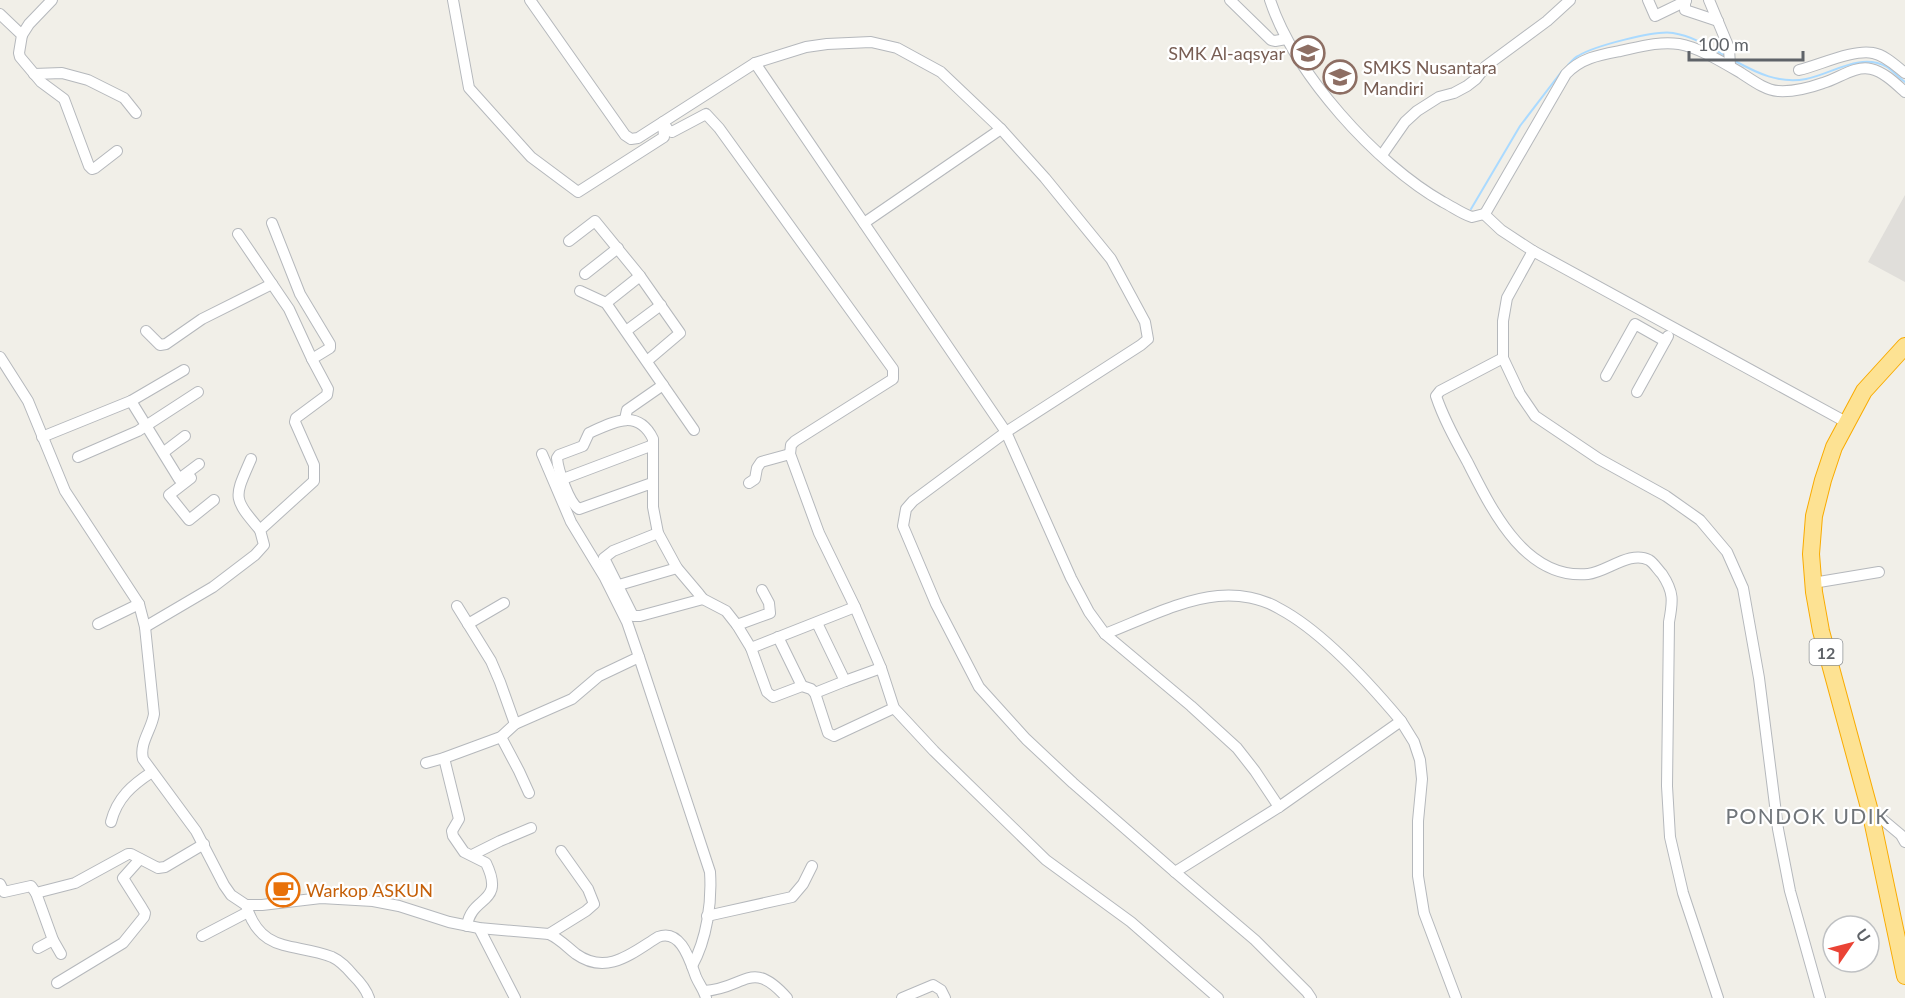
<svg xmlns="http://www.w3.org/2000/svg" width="1905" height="998" viewBox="0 0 1905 998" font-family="Lato,sans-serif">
<rect width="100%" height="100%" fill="#f1efe8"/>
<polygon fill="#e0deda" points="1905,195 1905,282 1868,262"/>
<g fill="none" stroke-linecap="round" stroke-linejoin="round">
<g stroke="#aadaff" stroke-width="2">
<path d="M1735,61C1757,73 1779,84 1806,79C1832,74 1860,52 1887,67C1893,71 1899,78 1905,82"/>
<path d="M1568,65C1571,62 1574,58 1578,56C1594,46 1655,30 1673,33C1692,36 1708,46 1724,55"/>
<polyline points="1471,209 1520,126 1562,71"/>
</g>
<g stroke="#b5b8bc" stroke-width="12">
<g id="minor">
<polyline points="453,0 469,88 531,157 578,192 664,137 663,123"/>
<polyline points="530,0 625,135 631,139 638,138 663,122 755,63 806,47 827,44 871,42 897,48 941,72 1001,129 1045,178 1111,259 1145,322 1148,339 1141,345 1006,432 913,501 906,509 903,526 936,604 979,687 1026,739 1073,783 1175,872 1255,940 1307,992 1311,998"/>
<polyline points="1230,0 1271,40 1275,41 1286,39"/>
<path d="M1270,0C1294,73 1376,164 1443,202C1453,207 1462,214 1472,217L1484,214L1486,212L1566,74C1581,58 1599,55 1620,51C1639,47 1659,41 1679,44C1698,47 1724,63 1741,73C1752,80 1765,90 1778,91C1793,92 1809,88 1823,83C1838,79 1855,65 1871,69C1884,72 1895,83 1905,92"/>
<polyline points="1648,0 1655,16 1686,1"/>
<polyline points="1685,0 1685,10 1718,21"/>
<polyline points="1709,0 1729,48 1730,66"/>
<polyline points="0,14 22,35 19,53 20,57 41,82 64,99 89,166 92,169 95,168 117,151"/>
<polyline points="22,35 29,24 52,0"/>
<polyline points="755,63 1006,432 1071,578 1089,612 1105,634 1191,706 1237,748 1255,771 1279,807 1401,721 1414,742 1420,760 1422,779 1418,821 1418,876 1424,913 1456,998"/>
<path d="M1799,70C1820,65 1853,49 1873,53C1885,55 1896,66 1905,73"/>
<polyline points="34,74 62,73 88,80 124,98 136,113"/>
<polyline points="663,122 668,130 672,132 706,114 719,128 893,369 893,379 795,441 791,445 790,454 819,533 855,607 881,668 894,708 934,751 1046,860 1131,922 1218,998"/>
<polyline points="1382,155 1405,122 1417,111 1439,97 1454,93 1467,86 1476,79 1486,66 1547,21 1570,0"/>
<polyline points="1484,214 1501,230 1533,251 1846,422"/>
<polyline points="864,223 1001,129"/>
<polyline points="238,234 289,309 312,359"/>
<polyline points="569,241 595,221 640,276 680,333 647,361"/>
<polyline points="1533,251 1507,298 1503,321 1503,358 1520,394 1535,416 1599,459 1666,496 1700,520 1727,552 1743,588 1759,678 1778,829 1790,891 1820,998"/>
<polyline points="585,274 618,248"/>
<polyline points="580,291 606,303 694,430"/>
<polyline points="606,303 640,276"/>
<polyline points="146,331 160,345 166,344 202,319 272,284"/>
<polyline points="626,331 661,305"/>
<path d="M0,357L28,401L65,491L139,604L145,627L154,714C152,729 139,743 143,759L196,831L224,885L231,895L246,905H262L321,898L373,901L399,906L449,922L479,928L549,934C560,939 567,947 576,954C607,976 632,953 658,937C681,928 690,961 696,977C699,984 704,990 706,998"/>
<path d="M1503,358L1440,391L1436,396C1444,420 1456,441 1468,463C1492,510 1525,580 1588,574C1607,572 1630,550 1649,560C1654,563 1658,570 1662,574C1674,592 1673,601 1669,622L1667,786L1670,837L1683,893L1718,998"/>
<polyline points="1606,376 1635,324 1665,341"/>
<polyline points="1637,392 1668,336"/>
<polyline points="131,401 179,479 199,464"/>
<polyline points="625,419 627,410 663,385"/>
<polyline points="42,437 131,401 184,370"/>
<polyline points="164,452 185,436"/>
<polyline points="78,457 138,431 198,392"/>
<path d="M251,459C234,498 232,497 260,530"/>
<polyline points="191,478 169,495 189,520 214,500"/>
<polyline points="563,479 653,445"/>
<path d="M652,483L579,509C569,503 558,470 557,458L559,455L583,446L589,433C613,422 638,408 653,439V507L658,533L677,568L699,594L703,599L726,611L737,625L751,648L767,692L773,697L802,686L811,689L815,693L845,681"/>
<polyline points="749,483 755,479 757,468 761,462 790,454"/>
<polyline points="658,533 613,551 604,558 633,616 640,616 703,599"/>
<polyline points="1819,582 1879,572"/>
<polyline points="619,585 677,568"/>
<polyline points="457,606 491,661 500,682 515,724"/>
<polyline points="817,623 845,681 881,668"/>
<polyline points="98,624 139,604"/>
<polyline points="468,624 504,603"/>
<polyline points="737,625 770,613 769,603 762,590"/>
<polyline points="145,627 213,587 255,555 264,545 260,530 314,481 314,465 295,422 296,418 327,395 328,389 312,359 330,348 330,344 300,294 272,223"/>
<path d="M1105,634C1139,621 1182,599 1218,596C1239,594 1262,598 1280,609C1323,632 1370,684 1401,721"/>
<polyline points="778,637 802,686"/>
<polyline points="751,648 855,607"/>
<path d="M639,657L710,872C712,902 707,939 692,966"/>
<polyline points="815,693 828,733 834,736 894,708"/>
<polyline points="501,737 519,771 529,793"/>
<path d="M444,758L459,819L452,831L453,836L464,852L486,863C506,905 471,895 467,926"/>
<polyline points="426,763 444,758 501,737 515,724 572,699 599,676 639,657 627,622 605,578 571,522 542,454"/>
<polyline points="1871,815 1876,814 1901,835 1905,842"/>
<path d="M111,822C117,798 132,785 152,772"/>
<polyline points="472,855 500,841 531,828"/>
<polyline points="1175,872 1279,807"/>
<polyline points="0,884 4,892 31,886 36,893 75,883 128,854 131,854 158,868 165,867 204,844"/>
<polyline points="36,893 53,940 61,954"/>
<path d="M246,905C261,955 294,942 332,957C341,961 347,968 353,975C360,982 366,989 369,998"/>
<polyline points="707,916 792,897 803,884 812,866"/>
<polyline points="479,928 515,998"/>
<polyline points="549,934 586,911 594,904 588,889 561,851"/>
<polyline points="202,936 248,912"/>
<polyline points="38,948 53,940"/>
<polyline points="57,983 123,943 144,917 145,913 142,908 123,878 140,859"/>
<path d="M704,991C745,989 751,957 787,998"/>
<polyline points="902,998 933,985 941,990 945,998"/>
</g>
</g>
<g stroke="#f9ab00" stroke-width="18">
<polyline id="highway" points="1905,346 1864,391 1834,447 1823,480 1814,516 1811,554 1814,592 1821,631 1871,815 1905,976"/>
</g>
<use href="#minor" stroke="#fff" stroke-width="10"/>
<use href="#highway" stroke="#fde293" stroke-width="16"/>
</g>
<defs>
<g id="school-ring" transform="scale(1.725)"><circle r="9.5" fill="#fff" stroke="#8d6e63" stroke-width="1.5"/><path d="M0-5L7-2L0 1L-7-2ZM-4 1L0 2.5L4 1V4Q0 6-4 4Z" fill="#8d6e63"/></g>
<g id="cafe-ring" transform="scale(1.725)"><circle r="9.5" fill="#fff" stroke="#e8710a" stroke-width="1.5"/><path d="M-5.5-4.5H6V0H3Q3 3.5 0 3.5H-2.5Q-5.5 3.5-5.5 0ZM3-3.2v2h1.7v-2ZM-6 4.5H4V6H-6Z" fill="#e8710a"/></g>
</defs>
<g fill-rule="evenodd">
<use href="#school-ring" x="1308" y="53"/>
<use href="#school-ring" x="1340" y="77"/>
<use href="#cafe-ring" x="283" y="890"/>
</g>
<g text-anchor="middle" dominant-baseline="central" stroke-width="4.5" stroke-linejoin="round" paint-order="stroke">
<rect fill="#fff" stroke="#8f9295" stroke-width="1.5" x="1809.5" y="639" width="33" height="26" rx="4.5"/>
<g font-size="16" font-weight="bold" fill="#5f6368">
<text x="1826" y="652">12</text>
</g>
<g font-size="18" fill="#785e54" stroke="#fff" text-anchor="end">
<text x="1285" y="53">SMK Al-aqsyar</text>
<text x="1363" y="67" text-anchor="start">SMKS Nusantara<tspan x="1363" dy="21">Mandiri</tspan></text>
</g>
<g font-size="18" fill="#c56008" stroke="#fff" text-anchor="start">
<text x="306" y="890">Warkop ASKUN</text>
</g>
<g font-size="21" letter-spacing="1.5" fill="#70757a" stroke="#fff">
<text x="1808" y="815">PONDOK UDIK</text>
</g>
</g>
<g transform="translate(1851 944) rotate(55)"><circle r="28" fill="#ffffff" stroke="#bfc1c3" stroke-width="1.5"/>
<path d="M0-4.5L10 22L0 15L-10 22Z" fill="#ea4335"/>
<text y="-9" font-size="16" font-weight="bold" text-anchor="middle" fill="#5f6368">U</text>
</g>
<path d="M1689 51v9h114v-9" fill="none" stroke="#5f6368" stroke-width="3"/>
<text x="1698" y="51" font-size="18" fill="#5f6368" stroke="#ffffff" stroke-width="4.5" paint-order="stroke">100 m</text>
</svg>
